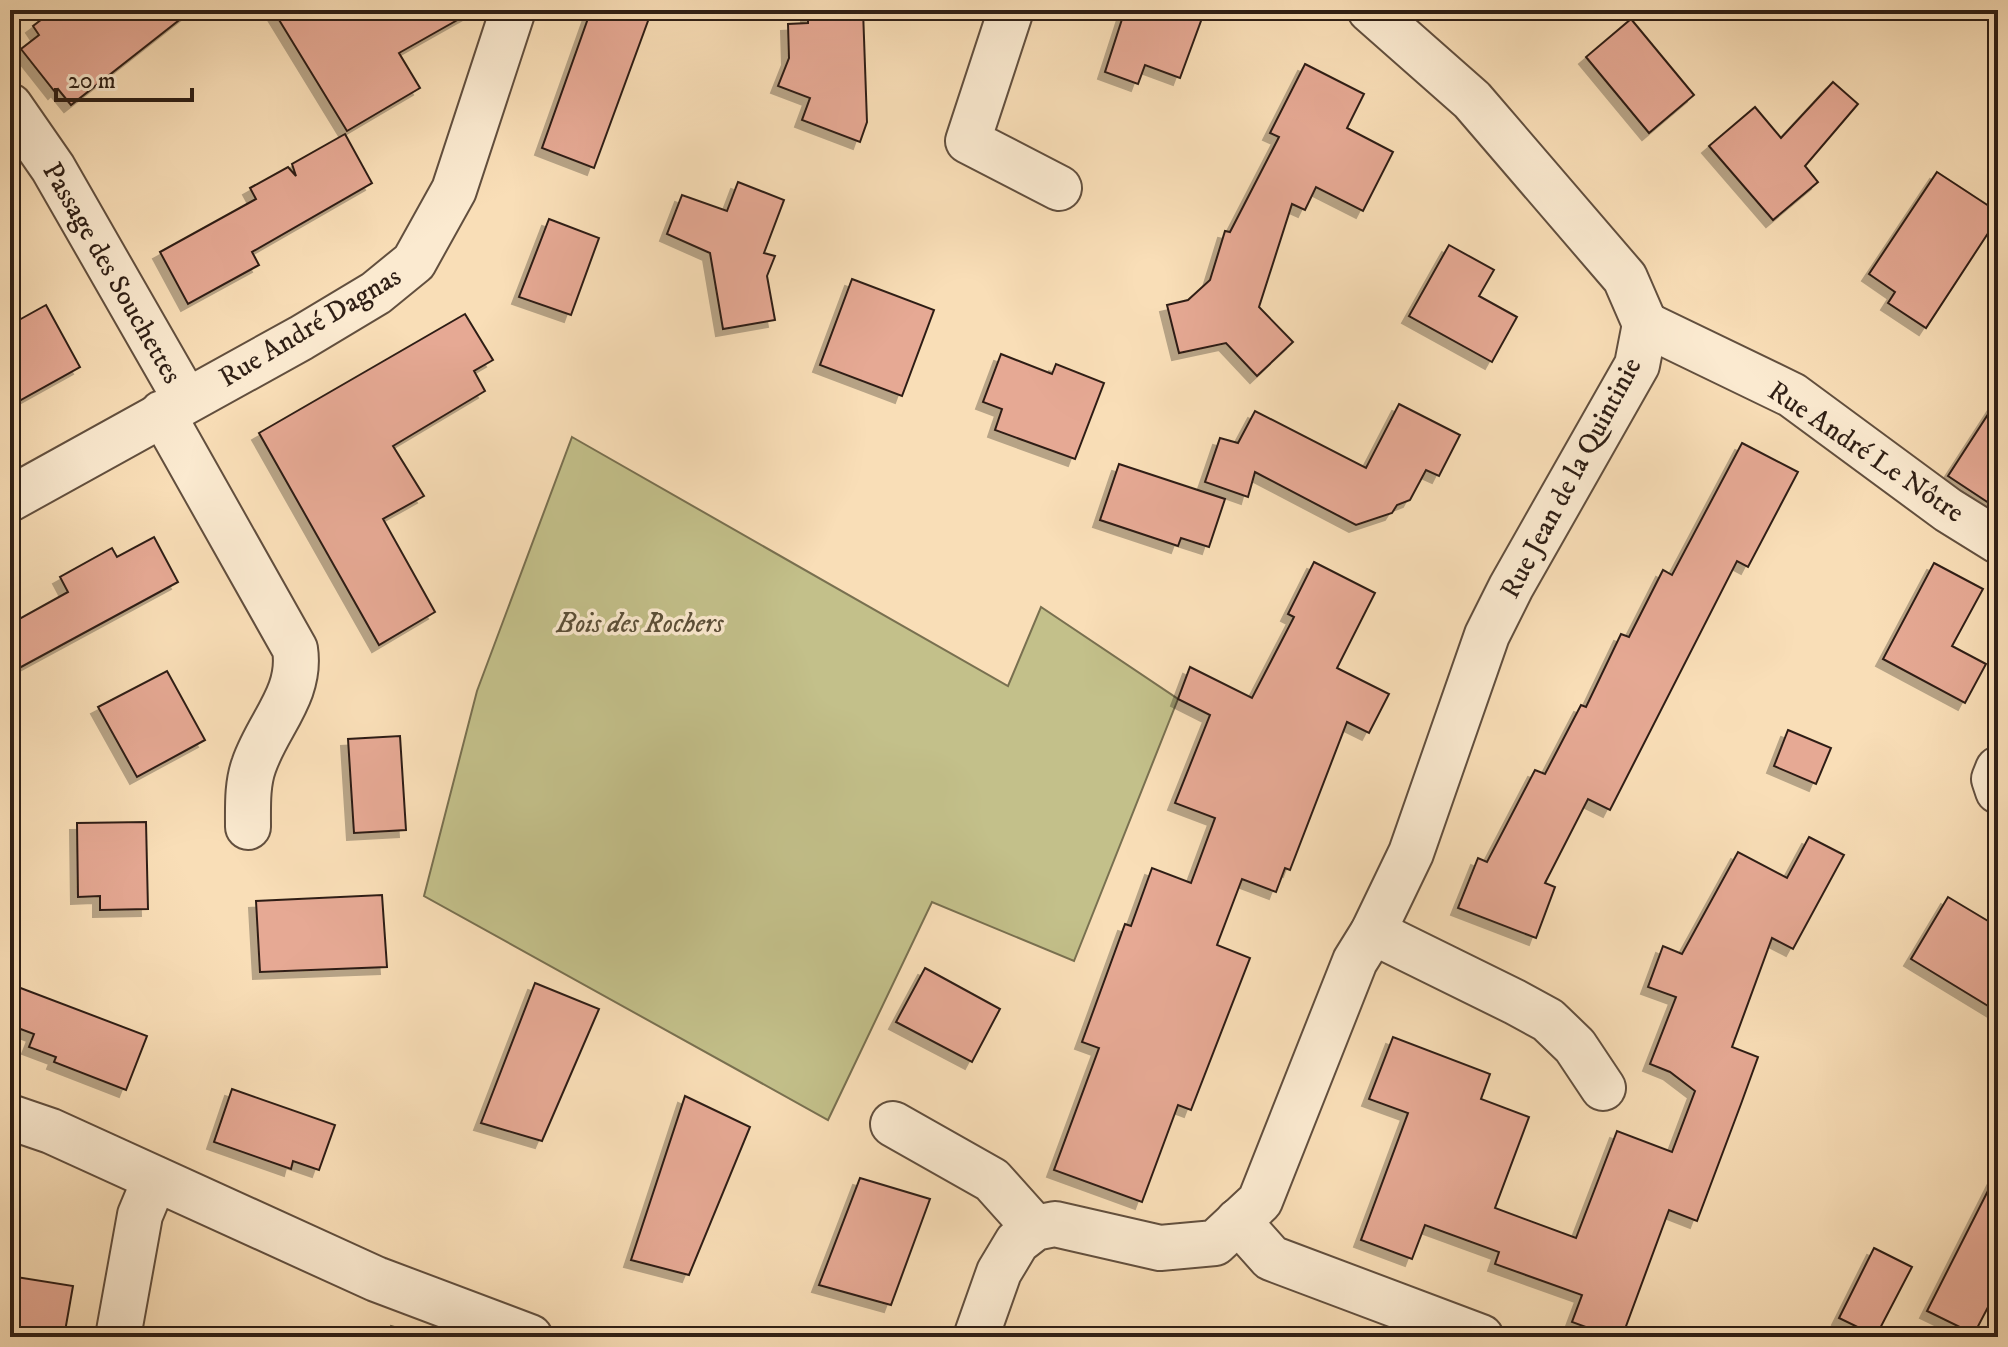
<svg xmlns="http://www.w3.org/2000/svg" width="2008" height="1347" viewBox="0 0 2008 1347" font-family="'IM FELL DW Pica',serif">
<defs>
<filter id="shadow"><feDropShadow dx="-7" dy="7" stdDeviation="0" flood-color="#0004"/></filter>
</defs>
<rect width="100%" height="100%" fill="#f9deb7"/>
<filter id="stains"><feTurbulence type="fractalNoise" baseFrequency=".0025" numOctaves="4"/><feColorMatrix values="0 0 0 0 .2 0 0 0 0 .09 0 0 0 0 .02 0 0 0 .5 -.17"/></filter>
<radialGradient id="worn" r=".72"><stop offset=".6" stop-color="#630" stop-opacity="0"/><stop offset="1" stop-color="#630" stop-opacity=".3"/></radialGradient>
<g fill="#c3c08a" stroke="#797050" stroke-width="2">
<polygon points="572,437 1008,686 1041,607 1178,699 1074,961 932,902 828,1120 424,896 477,691"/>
<polygon points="391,1326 428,1337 385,1337"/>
</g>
<g fill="#e6a994" stroke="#2f1f15" stroke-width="2" filter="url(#shadow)">
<polygon points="54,10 192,10 71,105 58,89 55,92 21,49 39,35 33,26"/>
<polygon points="273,10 475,10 399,53 420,88 347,131"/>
<polygon points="591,10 652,10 594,168 542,148"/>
<polygon points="808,10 863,10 867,122 860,142 802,120 810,98 778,86 789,58 788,24 808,23"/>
<polygon points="1125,10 1205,10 1180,78 1145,65 1138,84 1105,72"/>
<polygon points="1631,19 1694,95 1649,133 1586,57"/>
<polygon points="1305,64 1364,94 1347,128 1393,152 1363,211 1316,187 1305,210 1292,204 1259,307 1293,342 1257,376 1226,343 1179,353 1167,305 1188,300 1210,280 1225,231 1230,232 1279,137 1270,133"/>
<polygon points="1833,82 1858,104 1805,166 1818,182 1773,220 1709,146 1755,107 1781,138"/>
<polygon points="345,134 372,183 252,252 259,265 188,304 160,252 256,199 250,188 288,167 296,176 292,164"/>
<polygon points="1937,172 1998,212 1998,218 1926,328 1888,303 1895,292 1869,274"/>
<polygon points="738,182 784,200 764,253 775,256 767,276 775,320 723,329 710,253 667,234 682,195 727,211"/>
<polygon points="549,219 599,238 571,315 519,297"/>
<polygon points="1449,245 1494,270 1479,296 1517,317 1492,362 1409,316"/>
<polygon points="852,279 934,310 902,396 820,365"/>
<polygon points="46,305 80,367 10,406 10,325"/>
<polygon points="465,314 493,360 474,371 485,391 393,446 424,496 383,519 435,612 379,645 259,433"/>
<polygon points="1001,354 1052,374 1056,364 1104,383 1075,459 995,430 1002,409 983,402"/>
<polygon points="1998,399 1998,509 1948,476"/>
<polygon points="1399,404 1460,435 1439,476 1426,470 1410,500 1397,505 1392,513 1356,525 1255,472 1248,497 1205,482 1220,438 1238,443 1255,411 1366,468"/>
<polygon points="1742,443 1798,472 1748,567 1737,561 1610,810 1588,799 1545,883 1555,887 1536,938 1458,908 1478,858 1487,862 1535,770 1545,774 1581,705 1586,707 1621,634 1629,637 1663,570 1672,575"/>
<polygon points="1119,464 1225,499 1209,547 1181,538 1178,546 1100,520"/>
<polygon points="154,537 178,582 10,673 10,624 68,592 60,577 112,548 117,557"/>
<polygon points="1314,562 1375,593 1337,668 1389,694 1369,733 1347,722 1290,870 1285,868 1276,892 1242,879 1217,945 1250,958 1191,1110 1178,1105 1142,1202 1054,1170 1099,1048 1082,1042 1125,924 1131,926 1152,868 1191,883 1215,818 1175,803 1210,715 1178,699 1190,667 1252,698 1294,617 1288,614"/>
<polygon points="1934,563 1983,589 1952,646 1986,664 1965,703 1883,659"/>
<polygon points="167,671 205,740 137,777 98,707"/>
<polygon points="1788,730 1831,748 1816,784 1774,766"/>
<polygon points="400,736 406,830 354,833 348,739"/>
<polygon points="146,822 148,909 100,910 100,896 78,897 77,823"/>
<polygon points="1809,837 1844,855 1793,949 1772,938 1732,1047 1758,1057 1741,1104 1697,1221 1669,1210 1622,1337 1613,1337 1572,1322 1582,1295 1495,1264 1499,1252 1425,1225 1412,1259 1361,1240 1408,1113 1369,1099 1393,1037 1490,1074 1481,1099 1529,1117 1495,1208 1576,1238 1617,1131 1672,1152 1695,1091 1670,1072 1650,1064 1676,997 1648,987 1663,946 1682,954 1738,852 1787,878"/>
<polygon points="382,895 387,967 260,972 256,901"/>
<polygon points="1948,897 1998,927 1998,1012 1911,959"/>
<polygon points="925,968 1000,1009 972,1062 896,1022"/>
<polygon points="535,983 599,1009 542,1141 481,1123"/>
<polygon points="10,984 147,1036 126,1090 54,1062 56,1057 29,1047 34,1034 10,1025"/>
<polygon points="232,1089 335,1125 319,1170 293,1161 291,1169 214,1142"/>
<polygon points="685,1096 750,1127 689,1275 631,1260"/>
<polygon points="1998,1171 1998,1288 1974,1334 1927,1311"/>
<polygon points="860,1178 930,1199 891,1305 819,1285"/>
<polygon points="1874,1248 1912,1267 1876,1336 1839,1318"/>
<polygon points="10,1276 73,1286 64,1337 10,1337"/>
</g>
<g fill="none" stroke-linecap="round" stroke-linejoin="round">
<g stroke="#624f3e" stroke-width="48">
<g id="minor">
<polyline points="1011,10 968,141 1059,188"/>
<polyline points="10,106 53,168 186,400"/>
<polyline points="1645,324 1792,395 1948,510 1998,541"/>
<path d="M162,413L295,649C302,694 268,724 254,765C247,784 248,806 248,827"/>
<polyline points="10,499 301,338 376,293 414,262 454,190 513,10"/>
<polyline points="1998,769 1994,779 1998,791"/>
<polyline points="1373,932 1515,1002 1548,1020 1575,1046 1603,1088"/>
<polyline points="10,1117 51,1131 376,1279 530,1337"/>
<polyline points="893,1124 992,1180 1035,1228"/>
<polyline points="1238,1221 1271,1258 1481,1337"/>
<polyline points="118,1337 140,1215 155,1179"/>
<polyline points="976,1337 999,1272 1017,1242 1035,1228 1055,1224 1160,1248 1215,1243 1260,1201 1355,961 1373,932 1411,853 1487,635 1511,587 1637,365 1645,324 1625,278 1472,100 1370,10"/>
</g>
</g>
<use href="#minor" stroke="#fbead0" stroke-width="44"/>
</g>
<g text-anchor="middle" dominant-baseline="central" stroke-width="7" stroke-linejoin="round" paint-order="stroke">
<g font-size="28" fill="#2f1f15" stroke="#fbead0">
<text transform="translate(112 273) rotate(60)">Passage des Souchettes</text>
<text transform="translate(310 327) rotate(-31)">Rue André Dagnas</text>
<text transform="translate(1866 452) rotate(34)">Rue André Le Nôtre</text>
<text transform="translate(1571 478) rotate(-62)">Rue Jean de la Quintinie</text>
</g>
<g font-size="28" font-style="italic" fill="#5b4f38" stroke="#fbead0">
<text x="640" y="623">Bois des Rochers</text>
</g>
</g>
<rect width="2008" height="1347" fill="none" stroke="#f9deb7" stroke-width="40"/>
<rect x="12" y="12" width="1984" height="1323" fill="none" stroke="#2f1f15" stroke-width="4"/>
<rect x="20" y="20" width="1968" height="1307" fill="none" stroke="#2f1f15" stroke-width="2"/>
<path d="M56 88v12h136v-12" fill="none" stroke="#2f1f15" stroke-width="4"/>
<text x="68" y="88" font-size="24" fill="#2f1f15" stroke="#fbead0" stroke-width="6" paint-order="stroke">20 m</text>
<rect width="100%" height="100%" filter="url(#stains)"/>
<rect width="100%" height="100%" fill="url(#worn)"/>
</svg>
